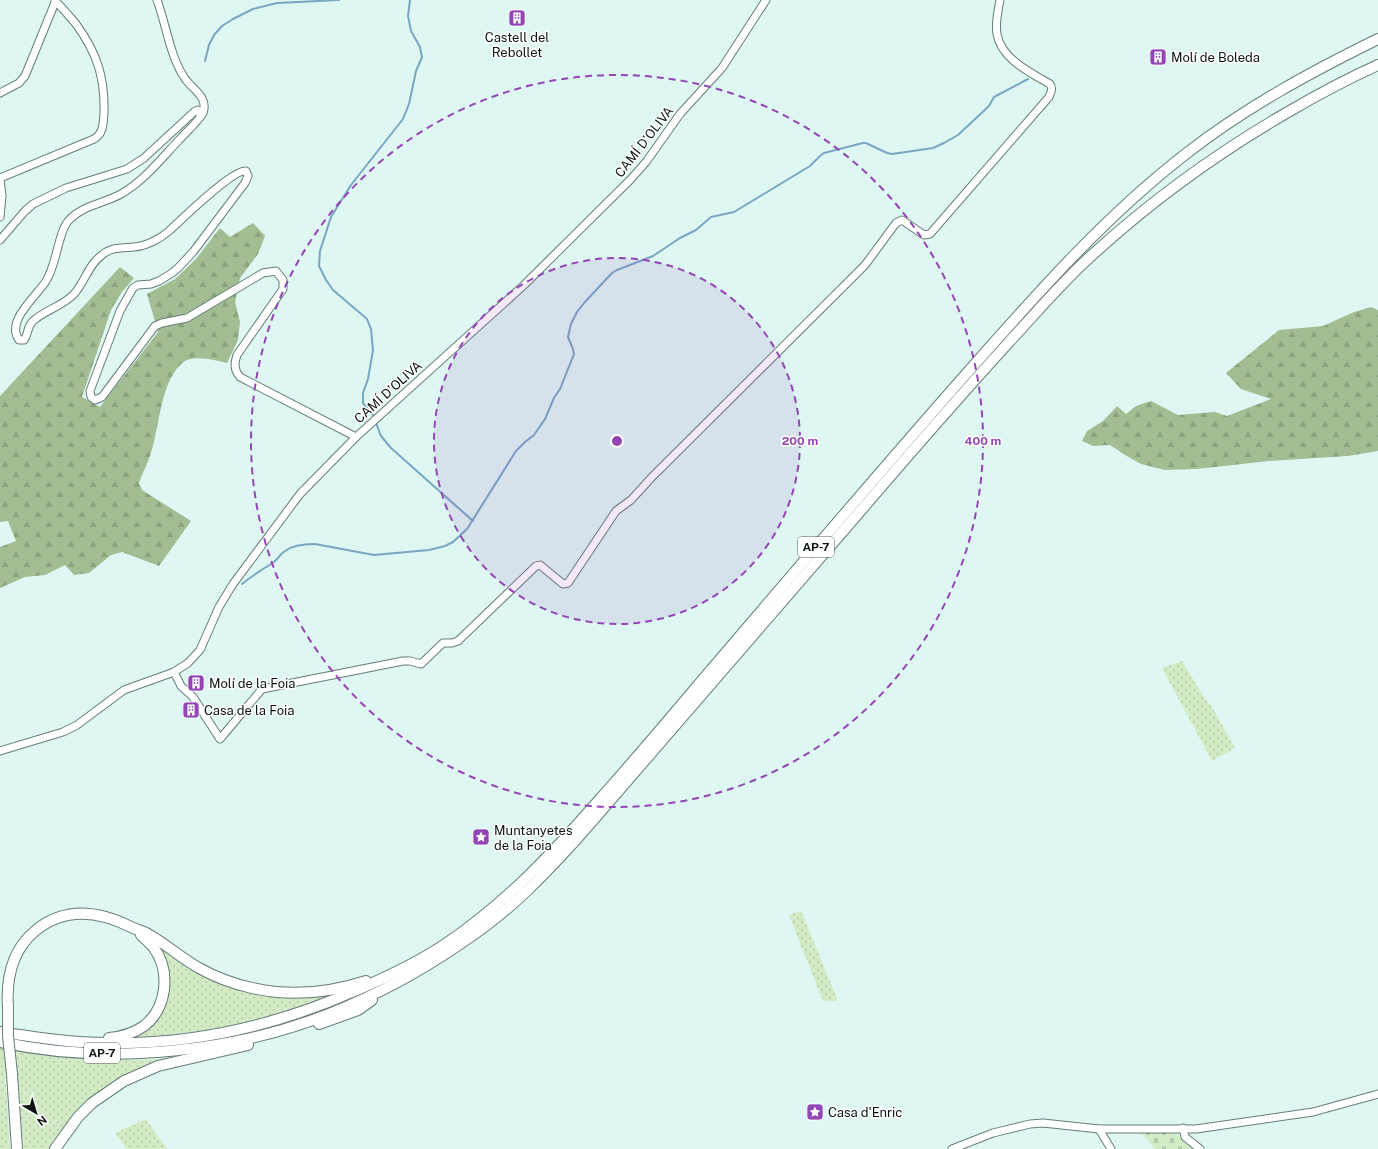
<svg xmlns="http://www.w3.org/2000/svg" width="1378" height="1149" viewBox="0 0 1378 1149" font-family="'Public Sans',sans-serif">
<defs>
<pattern id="grass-dots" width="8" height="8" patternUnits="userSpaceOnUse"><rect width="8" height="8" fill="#d2ebc4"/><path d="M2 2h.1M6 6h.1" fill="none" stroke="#b3c9a7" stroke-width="1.8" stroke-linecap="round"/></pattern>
<pattern id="forest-firs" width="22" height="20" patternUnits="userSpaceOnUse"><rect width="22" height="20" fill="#a3bd93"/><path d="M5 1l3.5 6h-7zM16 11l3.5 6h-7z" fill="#8ba27e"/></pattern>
<pattern id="cemetery-stones" width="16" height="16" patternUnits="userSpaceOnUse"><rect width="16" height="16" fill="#d2ebc4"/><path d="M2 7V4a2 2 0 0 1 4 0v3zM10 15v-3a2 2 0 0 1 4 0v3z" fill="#b3c9a7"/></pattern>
</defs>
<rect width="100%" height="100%" fill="#def7f3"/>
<g fill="url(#grass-dots)">
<polygon points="1182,661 1205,699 1212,707 1235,748 1212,761 1162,668"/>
<polygon points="801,911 838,1001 823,1001 789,915"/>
<polygon points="155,943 256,993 353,989 244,1024 207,1031 129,1039 164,1004"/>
<path d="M0,1048C60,1060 121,1063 182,1057L156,1064L80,1110L61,1132L51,1149H23L18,1075L5,1073L10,1149H0Z"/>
<polygon points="146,1119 167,1149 127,1149 115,1133"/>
</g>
<g fill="url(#forest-firs)">
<path d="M253,223L265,236L258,254L240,278L235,302L240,322L238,340L227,363C217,360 194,355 185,361C161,378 160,423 152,449C149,461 143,472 139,483L142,490L191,521L159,566L122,552L111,555L89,573L74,575L65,565L45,575L25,577L0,588V547L16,541L8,521L0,522V396L120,267L134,278L122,292L111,310L82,397L100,407L158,332L147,294L175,279L196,259L220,228L230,237Z"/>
<polygon points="1371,307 1378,310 1378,451 1348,456 1269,461 1197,469 1165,470 1141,464 1125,455 1110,445 1093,446 1082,441 1087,431 1103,421 1117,406 1126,414 1136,406 1151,401 1178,415 1215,412 1227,416 1271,399 1241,389 1226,373 1279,330 1323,326 1354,312"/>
</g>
<polygon fill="url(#cemetery-stones)" points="1171,1130 1194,1149 1155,1149 1140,1131"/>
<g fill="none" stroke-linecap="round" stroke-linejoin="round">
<g stroke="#78a6c3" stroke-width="2">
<polyline points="205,61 209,45 214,35 222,26 233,19 253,9 277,3 339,0"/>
<polyline points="373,415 363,403 363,393 368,379 373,350 371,329 367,319 333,290 326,280 319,266 320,251 331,217 351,185 403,119 409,104 416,71 422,57 420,47 411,31 408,16 410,0"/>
<polyline points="376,423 381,436 391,448 473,521"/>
<path d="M242,584C252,576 261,570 271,564C277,561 279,555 285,551C293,545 306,544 315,544L374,555L429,550L445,546L453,542L467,529L516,451L525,442L534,435L545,419L554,398L560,389L574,354L573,349L568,337L571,324L577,312L584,303L612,273L617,270L653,256L680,238L696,230L711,217L734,212L810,166L820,156L824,153L863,143H866L887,153L892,154L933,148L944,143L958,135L989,106L994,97L1028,79"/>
</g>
<g stroke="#667c79" stroke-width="9">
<g id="minor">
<path d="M157,0C166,24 170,56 184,77C191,89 209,96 203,113C197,123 187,131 179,140C161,159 144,181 121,194C105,203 84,205 70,219C58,230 57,265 46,281C37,296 5,321 19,340H24C29,334 26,328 33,321C45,310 63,306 74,294C85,282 88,265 102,255C111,247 122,248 134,247C146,246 160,239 169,231C181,220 233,169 246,171L248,176L245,183L193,252L178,268L172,273L159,281L151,284L138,285L133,288L120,311L90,391L91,397L95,400L102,397L155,326L162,323L187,318L263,273L276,271L283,280V289L237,355C234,364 234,370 240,377L356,437"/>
<polyline points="0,93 19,83 25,76 56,0"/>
<path d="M0,178L94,139C104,133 103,123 104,113C105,77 97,53 76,24C69,16 63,8 55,1"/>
<polyline points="0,179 2,196 0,217"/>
<polyline points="0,240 25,211 33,204 66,188 127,169 144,158 194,112 198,110 201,111 200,117"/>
<path d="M174,672L181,686L193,697L220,739L262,689L403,661H410L421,664L443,643H452L458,641L536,566L540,565L563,584L568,583L616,511L631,500L652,477L850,280L865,265L896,223L902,220L924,235L930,234L1049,97C1051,92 1053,89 1050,84C1031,73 1001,59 997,34C995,23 998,11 1000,0"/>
<polyline points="0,751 63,732 77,725 124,690 174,672 188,663 200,650 219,607 233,584 300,494 356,437 523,286 630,180 646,162 680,114 722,68 766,0"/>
<polyline points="1183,1128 1185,1137 1200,1149"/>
<polyline points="1099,1129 1111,1149"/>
<polyline points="952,1149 993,1133 1030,1124 1043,1123 1099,1129 1196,1129 1313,1112 1378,1094"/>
</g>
</g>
<g stroke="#667c79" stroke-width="12">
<g id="highway">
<path d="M8,1008C6,979 11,951 35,931C65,906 99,911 131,927C137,930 143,931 148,934C166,944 181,958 199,968C215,977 234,984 252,988C291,997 329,993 366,981"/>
<polyline points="319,1024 358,1010 372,1000"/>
<path d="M0,1032C35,1037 70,1043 106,1043C193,1045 278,1025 357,990C387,977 417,963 444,945C506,903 551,855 600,799C634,761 666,723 699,684C788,580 876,476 967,373C1036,295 1104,217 1187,153C1246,107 1311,72 1378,39"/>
<path d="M109,1038C121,1037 134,1033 144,1026C167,1008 171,972 154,948C150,943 145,939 141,935"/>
<path d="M0,1042C111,1066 244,1052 348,1006C392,987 434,963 473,935C511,909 543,876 574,842C671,731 767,619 863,508C911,452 960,396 1009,342C1036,313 1062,282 1091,256C1151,201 1217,153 1288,112C1317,95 1347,79 1378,65"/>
<polyline points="12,1074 17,1149"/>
<polyline points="55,1149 78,1117 92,1103 124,1081 158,1066 248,1045"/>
</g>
</g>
<use href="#minor" stroke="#fff" stroke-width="7"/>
<use href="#highway" stroke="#fff" stroke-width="10"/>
<g stroke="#667c79" stroke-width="12" stroke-linecap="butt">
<polyline id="highway-bridge" points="8,1008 8,1036 12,1074"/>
</g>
<use href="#highway-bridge" stroke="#fff" stroke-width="10"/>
</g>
<circle cx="617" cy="441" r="183" fill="#9345b6" fill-opacity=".12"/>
<g fill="none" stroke="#9345b6" stroke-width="2" stroke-dasharray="7 5">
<circle cx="617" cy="441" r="183"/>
<circle cx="617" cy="441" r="366"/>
</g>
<defs>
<g id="building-square" transform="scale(0.9)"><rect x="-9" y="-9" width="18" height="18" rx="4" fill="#9345b6" stroke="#fff"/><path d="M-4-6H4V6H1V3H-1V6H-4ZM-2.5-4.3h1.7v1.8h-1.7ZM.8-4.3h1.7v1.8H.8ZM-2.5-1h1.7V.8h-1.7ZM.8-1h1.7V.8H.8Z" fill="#fff"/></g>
<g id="sight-square" transform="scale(0.9)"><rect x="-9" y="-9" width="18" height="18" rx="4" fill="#9345b6" stroke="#fff"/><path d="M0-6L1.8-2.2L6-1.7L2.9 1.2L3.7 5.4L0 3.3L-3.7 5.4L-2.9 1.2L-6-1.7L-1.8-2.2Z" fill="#fff"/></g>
</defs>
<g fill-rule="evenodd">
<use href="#building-square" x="517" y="18"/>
<use href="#building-square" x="1158" y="57"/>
<use href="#building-square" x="196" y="683"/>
<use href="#building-square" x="191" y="710"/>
<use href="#sight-square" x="481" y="837"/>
<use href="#sight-square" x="815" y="1112"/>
</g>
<g text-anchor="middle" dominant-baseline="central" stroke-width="3" stroke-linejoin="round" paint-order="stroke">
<g fill="#fff" stroke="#545a59" stroke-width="1">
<rect x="798" y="537" width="36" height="20" rx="3"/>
<rect x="84" y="1043" width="36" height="20" rx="3"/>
</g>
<g font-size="12" font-weight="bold" fill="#0b1412">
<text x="816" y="547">AP-7</text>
<text x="102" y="1053">AP-7</text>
</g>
<g font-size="13" fill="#0b1412" stroke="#fff" text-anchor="start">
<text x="517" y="37" text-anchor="middle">Castell del<tspan x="517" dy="15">Rebollet</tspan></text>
<text x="1171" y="57">Molí de Boleda</text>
<text x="209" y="683">Molí de la Foia</text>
<text x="204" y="710">Casa de la Foia</text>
<text x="494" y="830">Muntanyetes<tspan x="494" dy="15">de la Foia</tspan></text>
<text x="828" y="1112">Casa d'Enric</text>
</g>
<g font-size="13" fill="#0b1412" stroke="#fff">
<text transform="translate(644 142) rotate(-52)">CAMÍ D’OLIVA</text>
<text transform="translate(388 392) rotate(-42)">CAMÍ D’OLIVA</text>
</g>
</g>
<circle cx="617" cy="441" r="6" fill="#9345b6" stroke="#fff" stroke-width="2"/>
<g font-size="12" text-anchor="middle" font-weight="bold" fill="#9345b6" stroke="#fff" stroke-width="3" stroke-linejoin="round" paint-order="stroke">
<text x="800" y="445">200 m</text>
<text x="983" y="445">400 m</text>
</g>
<g transform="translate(36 1113) rotate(142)" stroke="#ffffff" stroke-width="3" paint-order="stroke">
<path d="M0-3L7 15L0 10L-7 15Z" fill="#0b1412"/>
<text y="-6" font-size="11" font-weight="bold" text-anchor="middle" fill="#0b1412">N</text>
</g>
</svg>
